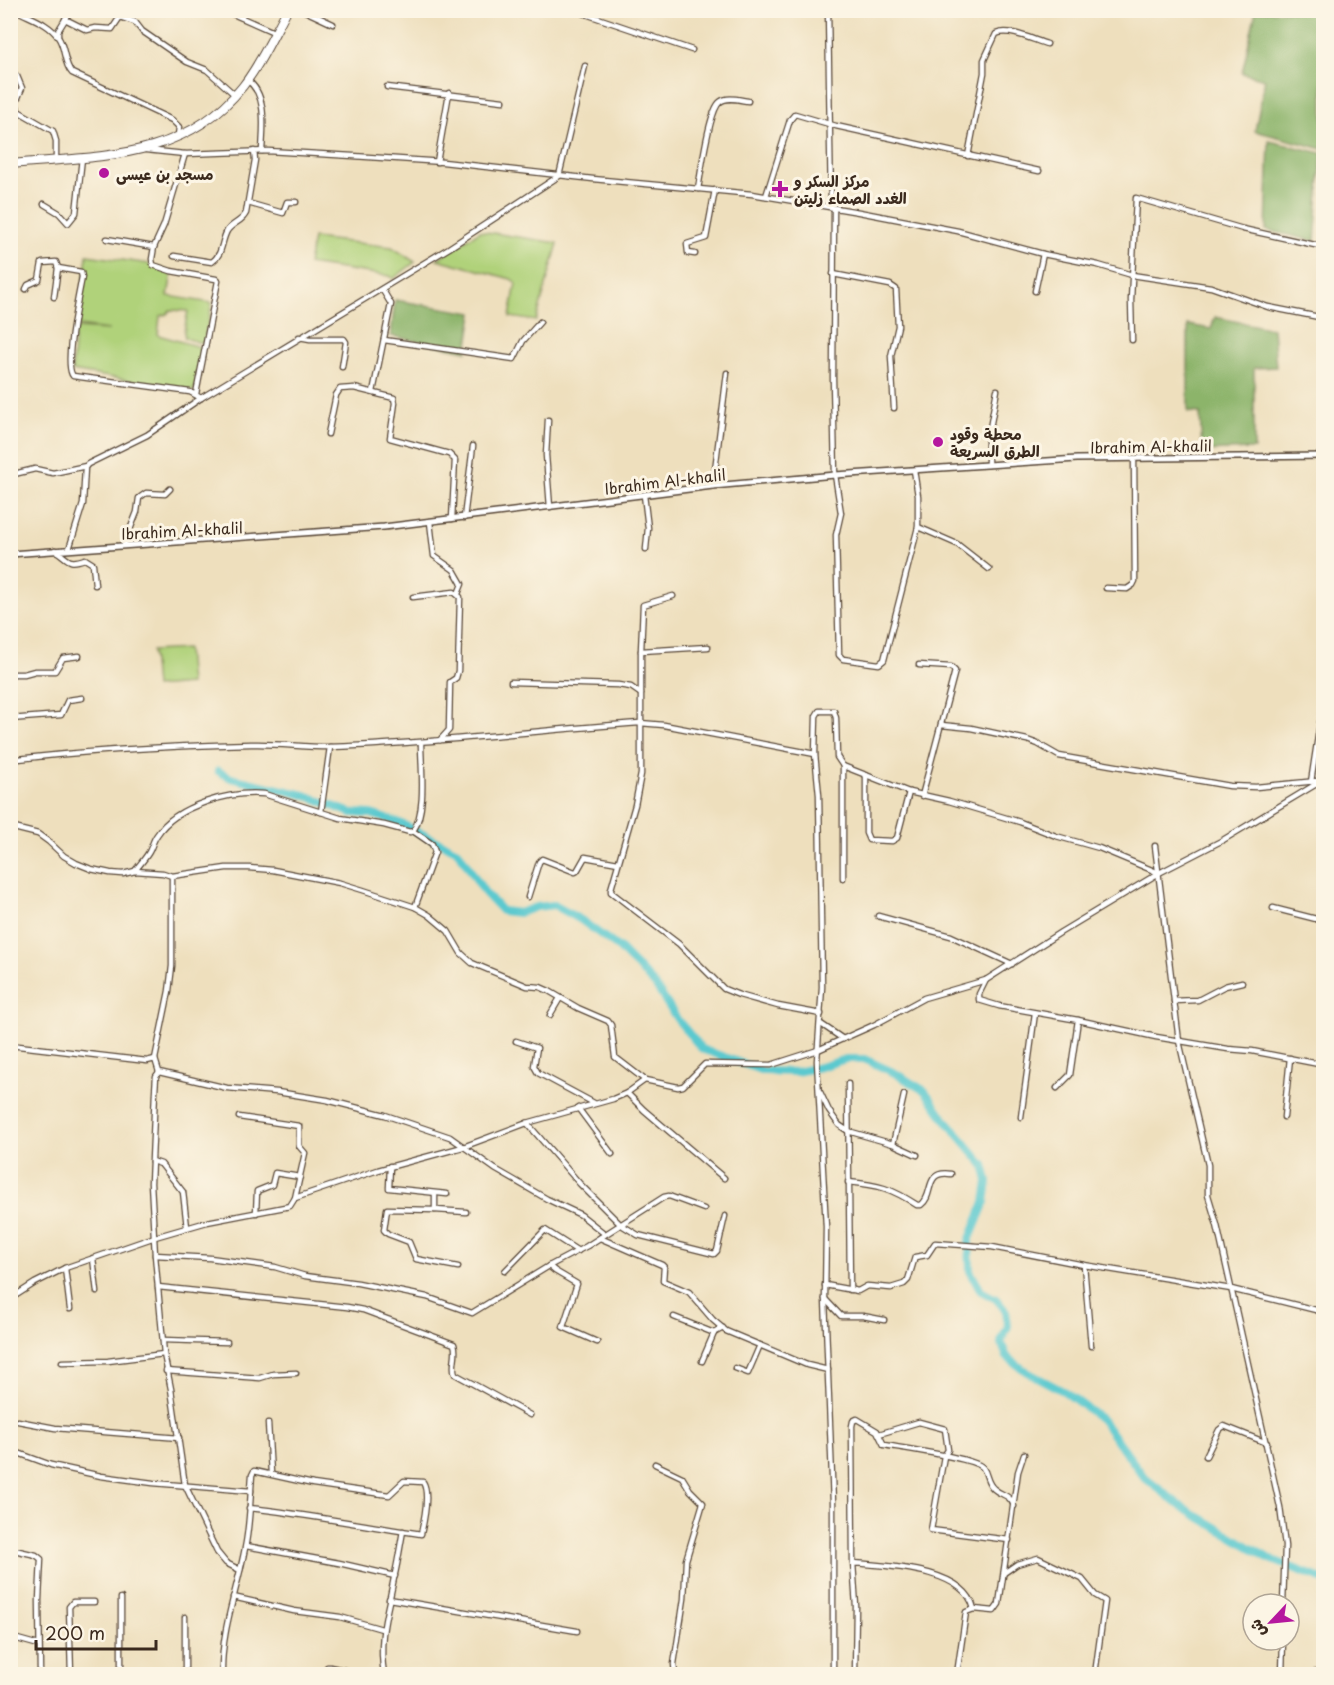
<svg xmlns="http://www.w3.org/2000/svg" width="1334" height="1685" viewBox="0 0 1334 1685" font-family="'Playpen Sans','Playpen Sans Arabic',sans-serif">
<rect width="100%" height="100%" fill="#fcf5e5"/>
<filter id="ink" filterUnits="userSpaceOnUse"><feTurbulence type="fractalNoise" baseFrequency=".0167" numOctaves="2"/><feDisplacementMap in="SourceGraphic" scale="12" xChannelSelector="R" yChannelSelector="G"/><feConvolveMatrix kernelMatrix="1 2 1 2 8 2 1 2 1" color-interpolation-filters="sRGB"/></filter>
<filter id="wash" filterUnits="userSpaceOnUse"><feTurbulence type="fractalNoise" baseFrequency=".008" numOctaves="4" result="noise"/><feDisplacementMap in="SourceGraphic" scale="24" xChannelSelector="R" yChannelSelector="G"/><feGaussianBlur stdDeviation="1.35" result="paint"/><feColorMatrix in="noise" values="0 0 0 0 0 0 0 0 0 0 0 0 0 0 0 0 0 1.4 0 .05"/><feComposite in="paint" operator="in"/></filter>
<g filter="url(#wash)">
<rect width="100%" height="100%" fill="#eedfbd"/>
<g fill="#b0d27a" stroke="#767e4c" stroke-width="1.5">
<polygon points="480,231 558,243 536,321 510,317 516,283 511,279 437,259"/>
<polygon points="313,238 392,247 415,262 393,279 390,276 308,264"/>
<polygon points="87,255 150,264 172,273 168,296 212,303 204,342 201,343 185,338 184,332 188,311 170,310 167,314 160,316 158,335 203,348 194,391 72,371 75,328 109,330 78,326"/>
<polygon points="187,649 190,684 155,687 152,651"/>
</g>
<g fill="#8cb46a" stroke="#646f44" stroke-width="1.5">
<polygon points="1256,11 1323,11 1323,149 1255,131 1265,79 1242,73"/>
<polygon points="1269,141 1322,153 1315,241 1266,230"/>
<polygon points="395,300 473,313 467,351 391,336"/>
<polygon points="1215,317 1273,329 1276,367 1254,368 1254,449 1202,451 1200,413 1188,412 1188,325 1211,329"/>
</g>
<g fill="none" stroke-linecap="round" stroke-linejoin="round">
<polyline stroke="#5bc9cf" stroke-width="8" points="218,771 231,778 305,795 351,813 371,814 400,823 458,851 485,893 502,911 519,913 536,907 554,905 581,920 619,948 655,985 677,1019 702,1049 763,1071 796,1072 820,1067 846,1059 864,1059 895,1073 925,1091 944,1118 984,1165 988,1181 985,1202 969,1241 970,1271 981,1291 996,1299 1006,1311 1008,1326 1001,1342 1007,1357 1027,1372 1065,1392 1101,1419 1145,1478 1182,1507 1270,1559 1324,1580"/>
</g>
</g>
<g filter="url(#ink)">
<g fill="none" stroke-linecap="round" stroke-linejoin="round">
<g stroke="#564536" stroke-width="7">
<g id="minor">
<path d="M16,10C30,18 49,23 58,37C66,48 63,63 72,73L172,120L179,127L178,136"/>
<polyline points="224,10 276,33"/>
<polyline points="303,10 333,24"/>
<polyline points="574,10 692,50"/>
<polyline points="828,10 831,207"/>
<polyline points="65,19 87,30 95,28 112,29 120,17 135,22 142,31 187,62 207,70 235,95"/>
<polyline points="58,36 58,31 71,10"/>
<polyline points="10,72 17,76 22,88 16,102 18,111 53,131 56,141 56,160"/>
<path d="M247,80C268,94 263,129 262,151"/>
<polyline points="387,87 503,101"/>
<polyline points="146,150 185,154 268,151 353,156 443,162 593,179 752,194 859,212 958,231 1043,254 1098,265 1132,275 1211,287 1268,307 1324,318"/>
<path d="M968,156L984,73V60L996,34C1010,28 1033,40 1047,44"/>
<polyline points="437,162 449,93"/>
<path d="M698,189C701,173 709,110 720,102C727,96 740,100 748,101"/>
<polyline points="766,196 790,120 795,114 836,126 1039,171"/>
<polyline points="248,203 283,213 287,202 296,202"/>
<polyline points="44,204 59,213 68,223 76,213 82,158"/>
<polyline points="834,208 833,379 835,475 841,513 836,535 839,655 843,659 879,664 884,660 918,527 918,496 914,470"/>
<polyline points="107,239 154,247 164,225 185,154"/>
<polyline points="154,247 152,259 153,265 171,271 216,279 218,281 196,394"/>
<polyline points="695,254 688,253 687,244 706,238 715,190"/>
<path d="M174,256L212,262C223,254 221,242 227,231C232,223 242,222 246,213L255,160L254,151"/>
<polyline points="833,274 890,285 896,289 898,326 891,356 894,408"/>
<polyline points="26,289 28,285 39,280 42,263 56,262 58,268"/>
<polyline points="1035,291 1043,254"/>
<path d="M54,297L58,268L81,272L82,277C79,294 63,365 73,376L190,392L201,398"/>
<polyline points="299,337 310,339 344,339 346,342 342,367"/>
<polyline points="384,340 514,359 523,341 540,322"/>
<polyline points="1132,340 1131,300 1136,198 1243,229 1324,247"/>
<polyline points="373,392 391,304 382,289"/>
<polyline points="548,420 546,455 550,507"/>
<polyline points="328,434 336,395 340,389 354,388 394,398 395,403 390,438 449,454 455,460 452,519"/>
<polyline points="988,465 988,439 997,390"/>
<polyline points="14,474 35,469 53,473 86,466"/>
<polyline points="713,486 727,373"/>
<polyline points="644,495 648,528 646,549"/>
<polyline points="464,518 473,446"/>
<polyline points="430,522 434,556 454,570 462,584 458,594"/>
<polyline points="918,527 957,544 989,569"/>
<polyline points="124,545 137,512 139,498 146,493 165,494 170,489"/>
<polyline points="69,549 83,504 85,467 88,464 147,435 201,398 449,248 559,176 585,66"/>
<path d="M55,550C69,559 67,565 85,559L93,564L95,585"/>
<polyline points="1106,588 1127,589 1133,585 1135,581 1134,458"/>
<polyline points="673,596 643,605 641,651 641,774 635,805 611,889 611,892 679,944 724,989 739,995 778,1006 821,1014"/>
<polyline points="413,597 454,592 460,597 458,671 456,678 450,682 449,730 440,740"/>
<polyline points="641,651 708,647"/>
<polyline points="919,665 951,667 955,671 922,796"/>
<polyline points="10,674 24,674 35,671 55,671 63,658 79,656"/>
<polyline points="511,682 618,685 631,687 641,694"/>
<polyline points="10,719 61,715 68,700 82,698"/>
<polyline points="941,725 971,728 1027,740 1038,744 1059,756 1230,786 1256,787 1317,781"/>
<polyline points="815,754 819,795 822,987 817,1061 826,1227 825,1299 833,1503 833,1674"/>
<path d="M10,760C90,750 171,746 251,744C276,743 302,747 328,747C432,744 536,730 640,723L664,725L815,754L816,716L819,711H834L836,718L837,757L843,766V878"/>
<polyline points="843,766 909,792 949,801 1020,822 1056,836 1099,848 1159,873"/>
<polyline points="866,775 866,833 869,840 892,841 897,838 909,792"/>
<polyline points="1311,782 1324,697"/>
<polyline points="321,812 330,747"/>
<polyline points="10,827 38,834 49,842 64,856 76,863 91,869 110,873 123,874 135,871 163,873 172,876 226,868 249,868 273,870 340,883 363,890 415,907 429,915 448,931 461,953 472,963 527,986 540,987 549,991 578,1008 608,1021 611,1025 615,1057 645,1080 678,1087 683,1086 705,1064 771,1065 818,1050 874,1025 924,998 986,980 1061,932 1159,873 1223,840 1323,780"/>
<polyline points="413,831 432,844 435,852 415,907"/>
<polyline points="1155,846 1179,1041 1208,1165 1208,1195 1217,1225 1280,1507 1285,1546 1283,1604"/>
<path d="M135,871C139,865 145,859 149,852C152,847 153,840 157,835C176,805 231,791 264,794L340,818L384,825L410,832L413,831C427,811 421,767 421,743"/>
<polyline points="528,897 539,862 542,859 575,872 577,871 585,857 618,863"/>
<polyline points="1273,908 1324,921"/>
<polyline points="878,916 951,936 1012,964"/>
<polyline points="986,980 979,994 979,1000 999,1006 1078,1020 1156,1037 1228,1049 1252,1051 1324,1065"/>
<polyline points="1174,1001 1198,1000 1225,986 1242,982"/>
<polyline points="550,1015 560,998"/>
<polyline points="821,1024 843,1039"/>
<polyline points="516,1041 537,1048 534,1066 538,1073 594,1103"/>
<polyline points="10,1045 147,1061 155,1059 159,1072 227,1088 277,1092 327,1100 385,1115 450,1137 495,1169 547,1199 581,1215 605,1234"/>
<polyline points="155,1059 169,991 172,966 172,876"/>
<polyline points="159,1072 156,1076 155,1092 151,1183 155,1255 164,1354 171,1389 185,1485 217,1552 226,1563 240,1570"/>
<polyline points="848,1084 850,1290"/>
<polyline points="1057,1088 1070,1075 1078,1020"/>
<polyline points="820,1092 829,1111 839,1125 848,1131 893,1144 917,1155"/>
<polyline points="627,1093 644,1110 724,1178"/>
<polyline points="578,1108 612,1154"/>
<polyline points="239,1117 299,1126 299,1146 305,1153 295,1198"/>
<polyline points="1021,1117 1035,1013"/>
<polyline points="1284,1117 1290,1058"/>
<polyline points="527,1123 580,1184 620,1224 638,1235 714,1254 717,1251 725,1216"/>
<polyline points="893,1144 904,1095"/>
<polyline points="152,1161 161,1164 183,1192 187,1227"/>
<polyline points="390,1166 389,1188 447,1194"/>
<path d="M848,1182C879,1185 891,1188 917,1205H921C935,1195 923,1170 951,1174"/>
<polyline points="435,1194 435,1210 387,1209 384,1230 388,1234 409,1242 416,1259 458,1267"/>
<polyline points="435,1210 466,1212"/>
<polyline points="256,1213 257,1191 272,1185 275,1173 300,1177"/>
<polyline points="600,1238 662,1265 664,1267 663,1281 689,1292 713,1320 726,1331 807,1365 828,1370"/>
<polyline points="155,1255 210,1258 275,1267 305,1276 358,1283 427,1297 472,1313 549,1266 587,1246 664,1197 669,1196 704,1209"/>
<polyline points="93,1258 97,1292"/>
<polyline points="1084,1265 1091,1346"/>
<polyline points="549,1266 555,1271 577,1284 563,1327 597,1342"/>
<polyline points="65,1268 70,1309"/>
<polyline points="505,1271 545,1230 578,1251"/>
<polyline points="825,1285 858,1291 867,1286 891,1288 904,1284 908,1280 915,1257 927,1255 935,1243 992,1247 1084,1265 1231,1289 1324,1312"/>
<path d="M158,1287L347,1307L363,1310L454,1344C458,1354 451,1365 455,1374L530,1415"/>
<polyline points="10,1299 35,1283 65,1268 155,1237 207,1222 290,1206 295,1198 378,1170 463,1147 527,1123 613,1099 627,1093 645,1080"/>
<polyline points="825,1299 841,1316 863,1316 884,1320"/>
<polyline points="674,1317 714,1333 723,1328"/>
<polyline points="163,1340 227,1342"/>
<polyline points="702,1361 714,1333"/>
<polyline points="62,1362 108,1361 164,1354"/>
<polyline points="735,1368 748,1373 760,1345"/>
<polyline points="166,1371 260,1378 273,1374 296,1373"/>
<polyline points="18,1421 55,1428 179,1438"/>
<polyline points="268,1423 271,1473"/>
<polyline points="879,1434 919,1422 945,1429 948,1450 944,1456 931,1530 1009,1540"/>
<polyline points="10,1450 51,1465 101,1476 153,1483 251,1491"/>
<polyline points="1206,1456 1219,1430 1224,1426 1267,1443"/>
<polyline points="655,1464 682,1477 690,1490 703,1503 686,1560 684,1599 674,1664 675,1674"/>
<polyline points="246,1546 339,1563 395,1576"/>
<polyline points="10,1549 36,1555 41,1559 39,1600 40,1674"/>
<path d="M853,1563L852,1426L853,1421L857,1419L877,1431L884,1445C900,1448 976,1458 983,1468C988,1475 986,1482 994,1489C1002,1496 1010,1494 1014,1506"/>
<polyline points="1004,1573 1017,1564 1038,1558 1082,1579 1095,1595 1105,1601 1095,1674"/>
<polyline points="233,1597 294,1611 340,1617 382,1629"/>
<polyline points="121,1598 121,1674"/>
<polyline points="389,1599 577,1631"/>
<polyline points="10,1637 39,1645"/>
<polyline points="71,1674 69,1607 73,1602 94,1602"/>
<polyline points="185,1674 185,1617"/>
<path d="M222,1674C221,1630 237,1591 245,1548C250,1524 250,1499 252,1475L254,1471L313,1484L389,1495L404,1481L423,1482C430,1493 424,1521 421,1534C364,1526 307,1514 249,1508"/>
<polyline points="325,1674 327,1667 330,1667 362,1674"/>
<path d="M384,1674C378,1637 387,1614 394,1578C398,1562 400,1547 403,1531"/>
<path d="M855,1674L856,1606L853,1563C887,1566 965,1568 974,1609"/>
<polyline points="957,1674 966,1612 974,1609 994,1611 999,1604 1018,1472 1024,1454"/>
<polyline points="1282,1674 1283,1640"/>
</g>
</g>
<g stroke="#564536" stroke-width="8">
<g id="tertiary">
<polyline points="10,554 384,527 713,486 835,475 1077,459 1324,456"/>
<polyline points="1302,1674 1324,1672"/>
</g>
</g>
<g stroke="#564536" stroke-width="10">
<path id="trunk" d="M10,164C96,156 184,161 243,86C261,63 273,36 287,10"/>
</g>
<use href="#minor" stroke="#fff" stroke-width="4.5"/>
<use href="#tertiary" stroke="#fff" stroke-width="5"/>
<use href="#trunk" stroke="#fff" stroke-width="8"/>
</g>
</g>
<g fill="#b5179e" stroke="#fcf5e5" stroke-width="2">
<circle cx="104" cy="173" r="6"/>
<path d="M777 180h6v6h6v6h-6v6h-6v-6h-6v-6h6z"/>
<circle cx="938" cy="442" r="6"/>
</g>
<g text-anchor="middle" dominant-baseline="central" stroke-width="6" stroke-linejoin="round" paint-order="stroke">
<g font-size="15" font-weight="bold" fill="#3b2a1e" stroke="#fcf5e5" text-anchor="start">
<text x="116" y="173">مسجد بن عيسى</text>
<text x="794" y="180">مركز السكر و<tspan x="794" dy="17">الغدد الصماء زليتن</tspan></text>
<text x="950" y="433">محطة وقود<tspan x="950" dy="17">الطرق السريعة</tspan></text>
</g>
<g font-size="15" fill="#3b2a1e" stroke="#fcf5e5">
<text transform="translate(1151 446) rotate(-1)">Ibrahim Al-khalil</text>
<text transform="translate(665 481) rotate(-7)">Ibrahim Al-khalil</text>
<text transform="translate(182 530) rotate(-3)">Ibrahim Al-khalil</text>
</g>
</g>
<rect width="1334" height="1685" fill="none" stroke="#fcf5e5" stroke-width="36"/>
<g transform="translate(1271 1622) rotate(244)"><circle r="28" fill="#fcf5e5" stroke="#afa495" stroke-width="1.5"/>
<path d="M0-4.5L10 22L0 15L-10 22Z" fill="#b5179e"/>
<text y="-9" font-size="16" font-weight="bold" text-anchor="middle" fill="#3b2a1e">ش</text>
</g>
<path d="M36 1640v9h120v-9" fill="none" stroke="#3b2a1e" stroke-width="3"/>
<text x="45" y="1640" font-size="18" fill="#3b2a1e" stroke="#fcf5e5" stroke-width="4.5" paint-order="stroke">200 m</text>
</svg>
